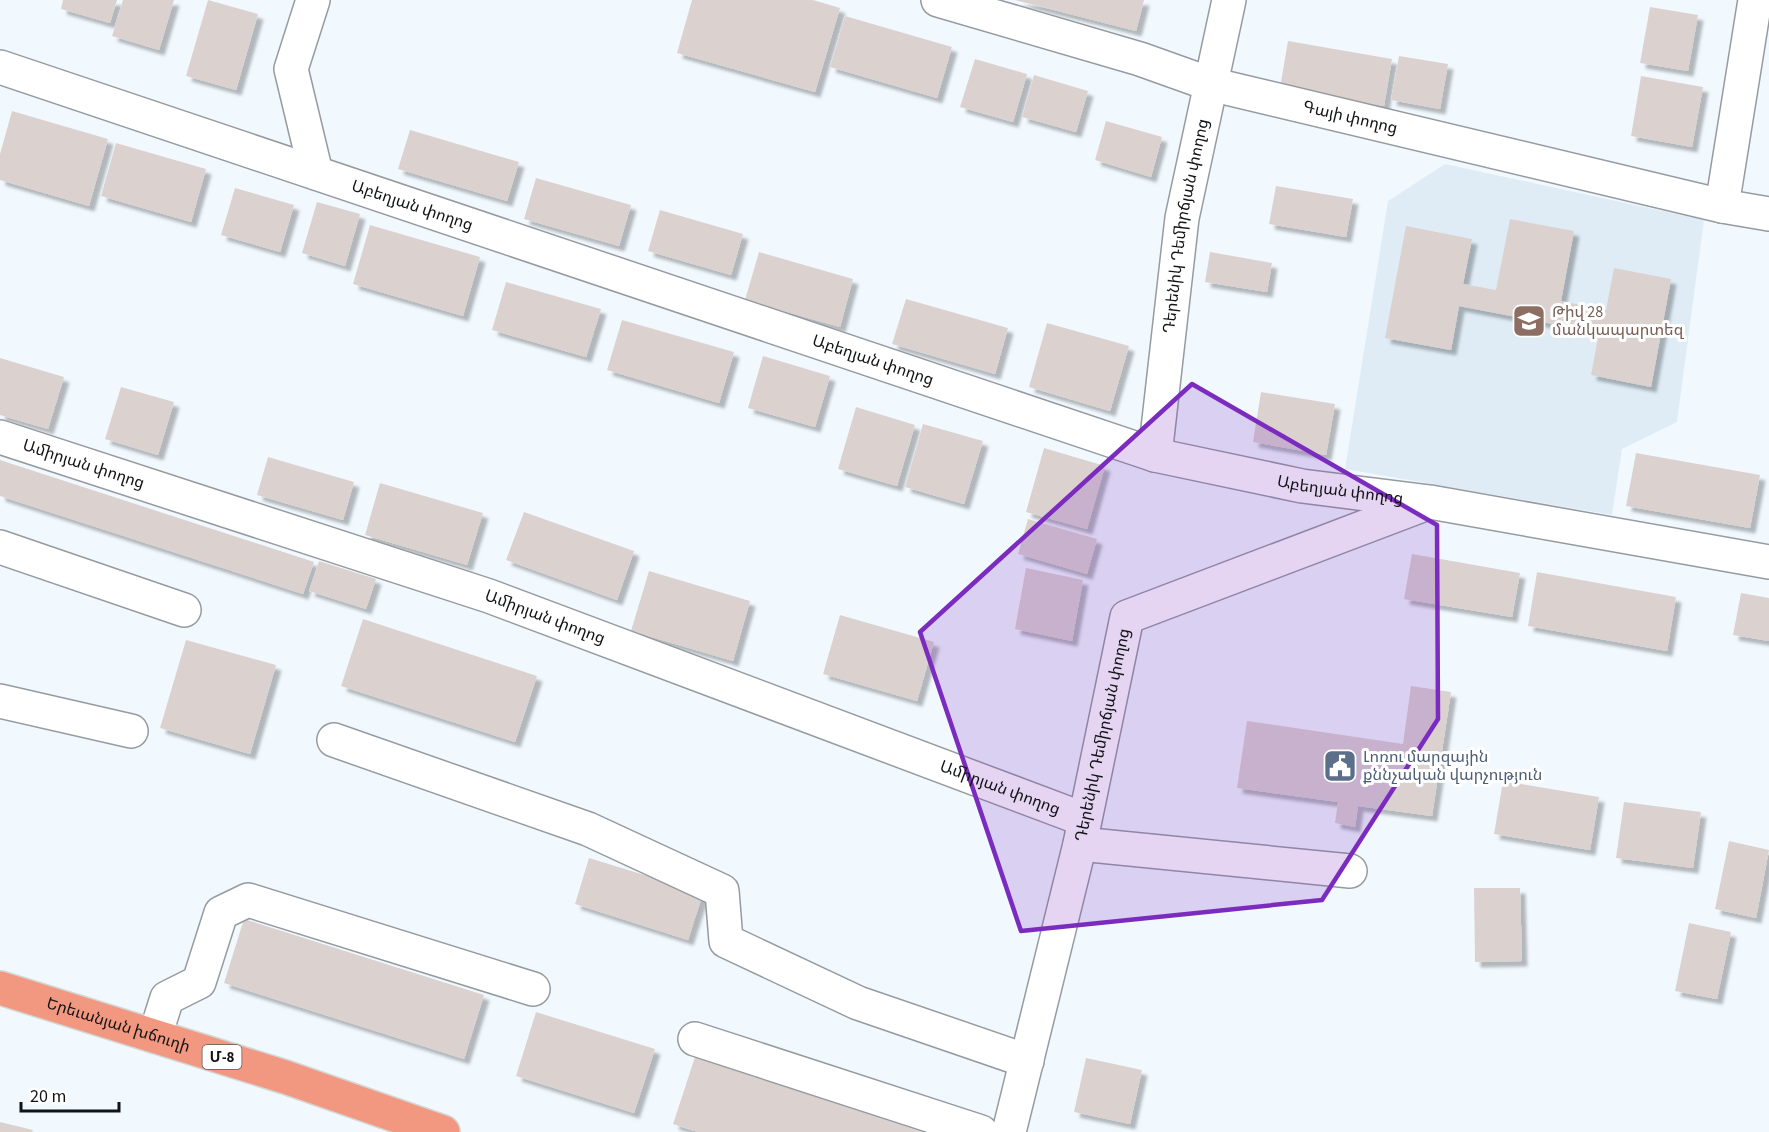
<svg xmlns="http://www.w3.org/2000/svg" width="1769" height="1132" viewBox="0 0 1769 1132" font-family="'Source Sans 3','Noto Sans Armenian',sans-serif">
<defs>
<filter id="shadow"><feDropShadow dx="5.5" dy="5.5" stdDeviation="1.5" flood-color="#0004"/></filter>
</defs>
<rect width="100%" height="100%" fill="#f2f9fe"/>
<polygon fill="#dfecf6" points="1445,164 1704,220 1677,422 1622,449 1612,515 1345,469 1388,201"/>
<g fill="#dbd2d0" filter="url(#shadow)">
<polygon points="63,0 117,0 110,23 61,9"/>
<polygon points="123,0 174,0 159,50 112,36"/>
<polygon points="208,0 258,14 236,90 186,76"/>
<polygon points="692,0 813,0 840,8 815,92 677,53"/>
<polygon points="1015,0 1144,0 1136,31"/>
<polygon points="1650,7 1698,15 1688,71 1640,63"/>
<polygon points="845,16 952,47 937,98 830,67"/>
<polygon points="1288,41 1392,59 1384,106 1280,88"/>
<polygon points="1399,56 1448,64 1440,109 1391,100"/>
<polygon points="975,59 1027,74 1013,122 960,107"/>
<polygon points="1034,75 1088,91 1076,132 1022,117"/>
<polygon points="1641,76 1703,87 1692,147 1631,136"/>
<polygon points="12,111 108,139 89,206 0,180 0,154"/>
<polygon points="1106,121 1162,137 1151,177 1095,160"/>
<polygon points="410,130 519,162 507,201 398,169"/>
<polygon points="116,143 206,169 191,222 101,196"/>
<polygon points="536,178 631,205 619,246 524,219"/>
<polygon points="1276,186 1353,199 1346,237 1269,224"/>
<polygon points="235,188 294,205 280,252 221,235"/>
<polygon points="317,202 360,214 345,266 302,253"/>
<polygon points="660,210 743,234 731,275 648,251"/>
<polygon points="1510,219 1574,231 1561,301 1606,310 1614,268 1671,279 1651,387 1591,375 1599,333 1459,306 1451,350 1385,338 1406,226 1472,239 1463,284 1496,290"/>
<polygon points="370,225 480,257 463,316 353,284"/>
<polygon points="759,252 853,279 840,327 745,300"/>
<polygon points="1210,252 1272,263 1267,292 1205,282"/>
<polygon points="506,282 601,309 586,357 492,330"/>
<polygon points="906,299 1008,328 995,374 892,344"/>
<polygon points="622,320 734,352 719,403 607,370"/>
<polygon points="1047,323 1129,346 1110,411 1029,387"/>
<polygon points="763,356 830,376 815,427 748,408"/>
<polygon points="0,358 64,377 48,429 0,415"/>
<polygon points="121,387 174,402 158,455 105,439"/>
<polygon points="1261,392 1335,404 1326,455 1253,442"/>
<polygon points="856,407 915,425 897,486 838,469"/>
<polygon points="923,424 983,441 964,504 905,487"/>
<polygon points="1044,448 1105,466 1087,529 1026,512"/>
<polygon points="1636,453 1760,475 1750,528 1626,506"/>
<polygon points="268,457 354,482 343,520 257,495"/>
<polygon points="0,460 314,562 303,594 0,496"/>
<polygon points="380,483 483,513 467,565 365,535"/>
<polygon points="524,512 634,551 617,600 506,560"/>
<polygon points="1028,519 1097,539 1087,574 1018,554"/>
<polygon points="1412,554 1520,573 1512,617 1404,599"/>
<polygon points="319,561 376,579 366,609 309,591"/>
<polygon points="1026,568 1083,580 1072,641 1015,629"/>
<polygon points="649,571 750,601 733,661 631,631"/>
<polygon points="1537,572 1676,597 1667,651 1528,626"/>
<polygon points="1741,593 1769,598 1769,641 1733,635"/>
<polygon points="840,615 934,642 917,701 823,674"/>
<polygon points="363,619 537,676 515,742 341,686"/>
<polygon points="186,640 276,665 250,754 160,728"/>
<polygon points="1411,686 1451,692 1432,816 1358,806 1355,827 1335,823 1338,802 1237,788 1247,721 1403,744"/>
<polygon points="1503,781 1599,797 1590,850 1494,834"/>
<polygon points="1624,802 1701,812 1693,868 1616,858"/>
<polygon points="1729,841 1769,850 1756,918 1715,909"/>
<polygon points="589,858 703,893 688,940 575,904"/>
<polygon points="1474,888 1520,888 1522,961 1475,962"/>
<polygon points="244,919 484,995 464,1059 224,983"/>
<polygon points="1689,923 1731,932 1717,999 1675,991"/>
<polygon points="536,1012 655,1049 634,1113 516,1076"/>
<polygon points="695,1057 922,1132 698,1132 673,1124"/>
<polygon points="1086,1058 1142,1070 1130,1124 1074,1112"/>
<polygon points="0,1122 33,1130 32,1132 0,1132"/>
</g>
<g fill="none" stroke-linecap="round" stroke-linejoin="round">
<g stroke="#969ba1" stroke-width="36">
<g id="minor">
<polyline points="313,0 291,69 316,173"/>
<path id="s1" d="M938,0L1140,59L1210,84L1722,206L1769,214"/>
<path id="s2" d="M0,67L1155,455L1302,486L1430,502L1769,562"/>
<polyline points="1722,206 1755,0"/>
<path id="s3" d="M0,437L489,596L1083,819"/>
<path id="s4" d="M1155,455L1182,218L1229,0"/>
<polyline points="0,547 184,610"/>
<polyline points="0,701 131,731"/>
<polyline points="334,740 588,829 722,891 726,941 858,1003 1027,1061"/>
<polyline points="1080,844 1350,871"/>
<polyline points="155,1036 167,998 199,982 221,913 248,900 533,989"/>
<polyline points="695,1039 981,1132"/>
<path id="s5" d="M1009,1132L1080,844L1127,617L1425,504"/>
</g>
</g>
<g stroke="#d4d5d5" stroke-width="36">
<g id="highway">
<path id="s6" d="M0,988L285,1077L443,1132"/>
</g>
</g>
<use href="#minor" stroke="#fff" stroke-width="33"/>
<use href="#highway" stroke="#f39880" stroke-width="33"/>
</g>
<path fill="#7b2cbf" fill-opacity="0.2" stroke="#7b2cbf" stroke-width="4.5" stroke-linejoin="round" d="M1192,384L1437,525L1438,719L1322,900L1021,931L920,632Z"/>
<defs>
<g id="school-square" transform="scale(1.725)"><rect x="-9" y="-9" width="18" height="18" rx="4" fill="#8d6e63" stroke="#fff"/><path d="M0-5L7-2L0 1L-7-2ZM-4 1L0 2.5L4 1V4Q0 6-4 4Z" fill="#fff"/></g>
<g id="civic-square" transform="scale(1.725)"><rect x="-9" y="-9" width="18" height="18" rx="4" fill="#5c6f8a" stroke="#fff"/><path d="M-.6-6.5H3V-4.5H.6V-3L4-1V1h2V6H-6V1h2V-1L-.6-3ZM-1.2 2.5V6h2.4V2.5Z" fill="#fff"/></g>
</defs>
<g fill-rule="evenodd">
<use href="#school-square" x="1529" y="321"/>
<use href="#civic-square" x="1340" y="766"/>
</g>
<g text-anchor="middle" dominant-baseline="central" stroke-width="6" stroke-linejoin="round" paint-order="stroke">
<rect fill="#fff" stroke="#585a5b" stroke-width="1.5" x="202.5" y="1045" width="39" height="24" rx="4.5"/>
<g font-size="15" font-weight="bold" fill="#111315">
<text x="222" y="1057">Մ-8</text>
</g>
<g font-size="16" fill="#111315" stroke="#fff">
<text stroke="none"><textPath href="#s1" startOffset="429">Գայի փողոց</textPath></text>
<text stroke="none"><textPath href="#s2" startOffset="435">Աբեղյան փողոց</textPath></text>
<text stroke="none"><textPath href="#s4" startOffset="231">Դերենիկ Դեմիրճյան փողոց</textPath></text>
<text stroke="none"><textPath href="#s2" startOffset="921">Աբեղյան փողոց</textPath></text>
<text stroke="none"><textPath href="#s3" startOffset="88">Ամիրյան փողոց</textPath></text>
<text stroke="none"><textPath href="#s2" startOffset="1407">Աբեղյան փողոց</textPath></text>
<text stroke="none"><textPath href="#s3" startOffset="574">Ամիրյան փողոց</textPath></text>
<text stroke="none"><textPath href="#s5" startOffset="408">Դերենիկ Դեմիրճյան փողոց</textPath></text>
<text stroke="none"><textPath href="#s3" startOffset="1060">Ամիրյան փողոց</textPath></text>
<text stroke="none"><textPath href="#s6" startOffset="124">Երեւանյան խճուղի</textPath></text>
</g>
<g font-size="16" fill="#785e54" stroke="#fff" text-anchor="start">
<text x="1552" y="312">Թիվ 28<tspan x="1552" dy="18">մանկապարտեզ</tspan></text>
</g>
<g font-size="16" fill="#4e5e75" stroke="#fff" text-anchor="start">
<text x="1363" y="757">Լոռու մարզային<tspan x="1363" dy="18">քննչական վարչություն</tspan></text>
</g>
</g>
<path d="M21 1102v9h98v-9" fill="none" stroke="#111315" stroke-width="3"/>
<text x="30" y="1102" font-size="18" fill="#111315" stroke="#ffffff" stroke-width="4.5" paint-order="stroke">20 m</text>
</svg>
